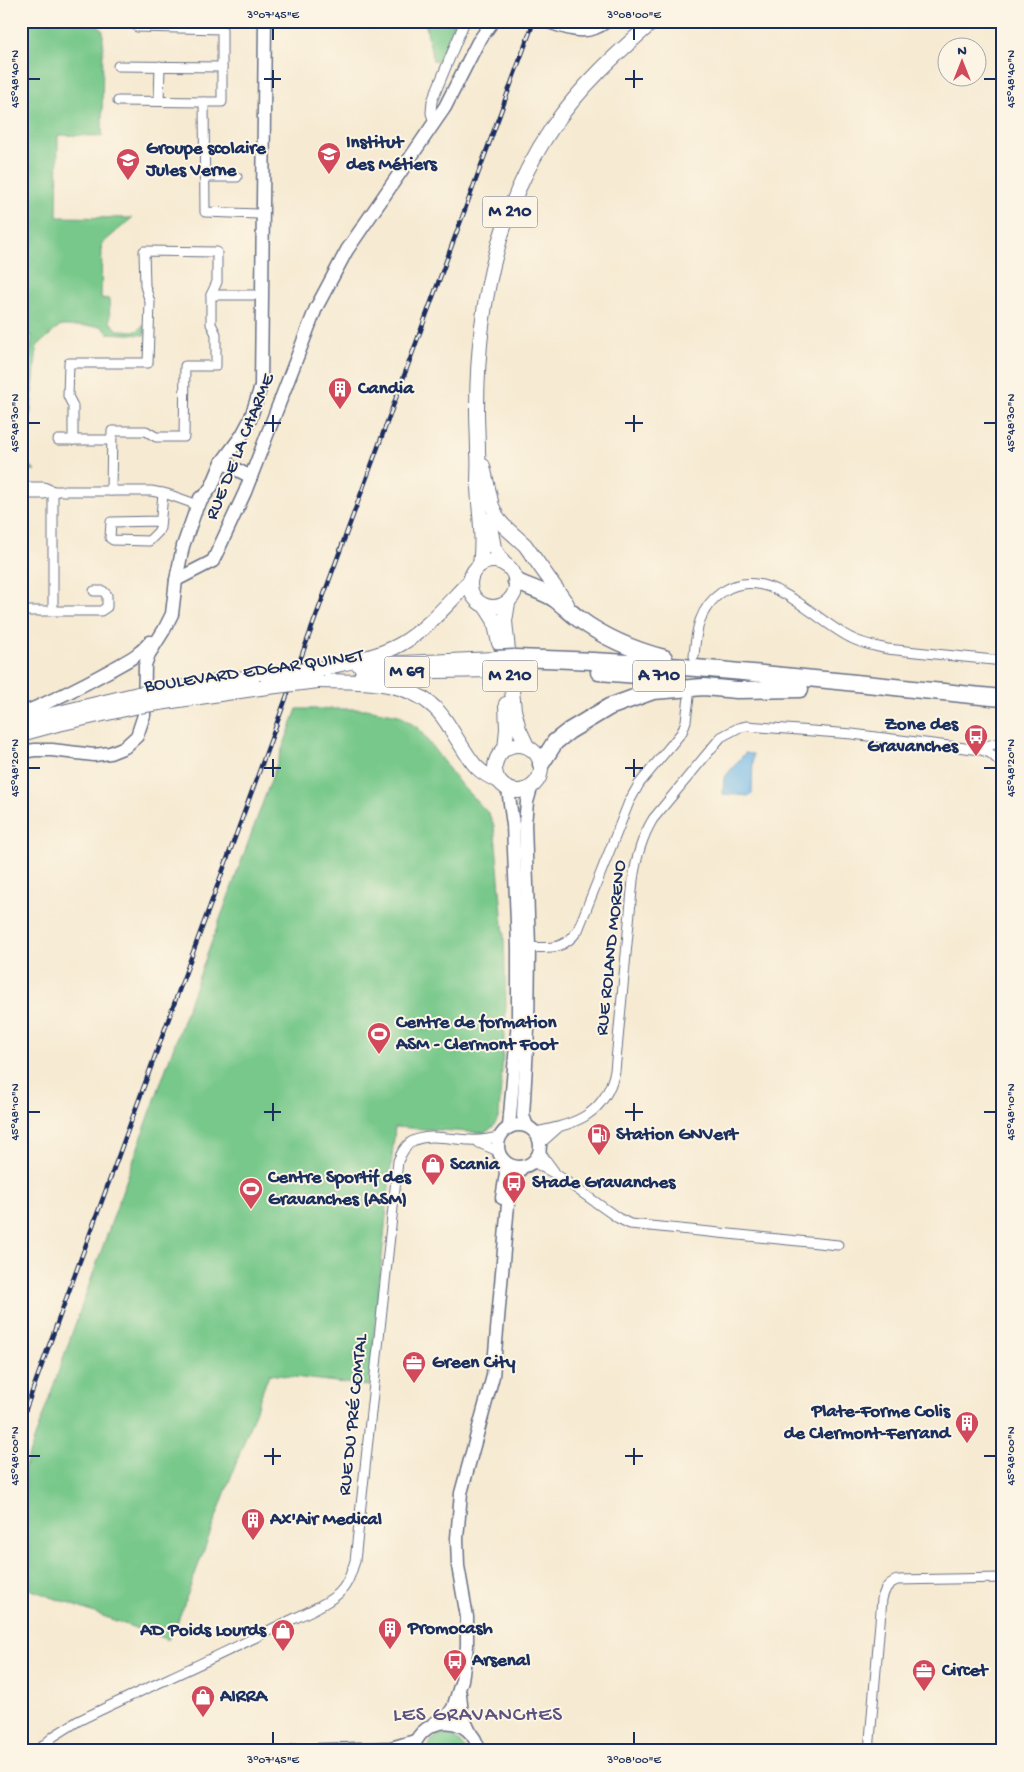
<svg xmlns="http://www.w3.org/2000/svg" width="1024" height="1772" viewBox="0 0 1024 1772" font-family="'Gochi Hand',sans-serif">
<rect width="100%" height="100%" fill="#fcf5e5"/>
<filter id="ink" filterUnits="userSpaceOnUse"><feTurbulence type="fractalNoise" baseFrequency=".02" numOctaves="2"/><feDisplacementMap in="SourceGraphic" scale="10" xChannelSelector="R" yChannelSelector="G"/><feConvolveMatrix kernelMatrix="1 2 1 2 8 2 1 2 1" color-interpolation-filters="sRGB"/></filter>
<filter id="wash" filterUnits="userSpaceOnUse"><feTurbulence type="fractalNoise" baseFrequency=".0096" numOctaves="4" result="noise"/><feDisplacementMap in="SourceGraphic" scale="20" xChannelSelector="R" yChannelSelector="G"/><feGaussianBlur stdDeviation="1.12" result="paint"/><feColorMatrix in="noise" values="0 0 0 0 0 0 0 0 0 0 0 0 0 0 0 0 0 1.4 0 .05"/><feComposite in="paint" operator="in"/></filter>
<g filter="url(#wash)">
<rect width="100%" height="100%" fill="#f6ead2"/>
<g fill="#77c88a" stroke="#497c74">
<polygon points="21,21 98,21 98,26 103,31 102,136 58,135 57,217 132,218 102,244 101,298 109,299 110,322 118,330 137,331 142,326 145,326 145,335 108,333 101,326 60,326 37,346 26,461 35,470 21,470 21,448 32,335 21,335"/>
<polygon points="425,21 455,21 438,62 433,61"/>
<path d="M297,709H366L399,715L418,728L461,785L489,814L494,826L496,844L504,937L506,1005L499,1116C496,1124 492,1129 484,1133L395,1127L369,1386L269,1374L177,1623L168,1640L21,1586V1477L186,1012Z"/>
<path d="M441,1734C453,1734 461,1741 466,1751H426L432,1740Z"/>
</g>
<polygon fill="#71b8e8" stroke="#4674a3" points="745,753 753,754 752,793 750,796 723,794 724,778"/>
</g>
<g filter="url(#ink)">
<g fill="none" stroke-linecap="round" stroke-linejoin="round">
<g stroke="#687087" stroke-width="11">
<g id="street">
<polyline points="137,21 137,27 222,29 222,102 204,102 205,212 258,214"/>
<polyline points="118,66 222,67"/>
<polyline points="118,101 204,102"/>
<polyline points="159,101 160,66"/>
<polyline points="434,123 431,113 432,101 465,21"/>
<polyline points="204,177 237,177"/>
<polyline points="211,295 262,295"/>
<polyline points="58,440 73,440"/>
<polyline points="21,487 44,487 53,491"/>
<polyline points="111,491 112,431 146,431 156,437 184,437 185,366 216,366 216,334 211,324 211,295 217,282 217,252 144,251 145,286 150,302 148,363 69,363 68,396 73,406 73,440 111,440"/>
<polyline points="21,494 44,494 53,491 151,491 167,494 198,505"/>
<polyline points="160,521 111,522 110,538 113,540 149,541 158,532 160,528 163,493"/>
<polyline points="21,611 53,611 53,491"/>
<polyline points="53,611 101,611 107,607 107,595 103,591 94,591"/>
<path d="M694,656C696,630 699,608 722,592C768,562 812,619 851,638C862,644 875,646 887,649L1003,661"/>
<polyline points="978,745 986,746 1003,742"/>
<path d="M529,947C551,948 564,950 578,930L629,802L639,784L682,732L686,721L689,697"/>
<path d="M535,1132C575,1125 605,1115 615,1071L633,880C636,859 642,837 653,819L721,737L738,728L746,726L852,734L981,750L990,753L1000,762"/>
<polyline points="479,1143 498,1151"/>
<polyline points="540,1144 558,1128"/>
<polyline points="540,1152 554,1171"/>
<polyline points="533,1162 557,1175 618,1218 630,1224 838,1245"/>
<path d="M37,1751L54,1736L78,1721C143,1689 210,1661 274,1628C294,1618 321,1608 338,1594C348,1585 351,1573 355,1561L398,1161C401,1154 404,1147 411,1142C428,1132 452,1140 470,1140C481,1141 490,1139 501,1136"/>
<path d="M869,1751L882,1599C885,1589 887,1584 897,1580L1003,1578"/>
</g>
</g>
<g stroke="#687087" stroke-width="15">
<g id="secondary">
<path d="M546,21C568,29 587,37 607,21"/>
<polyline points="222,462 251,477"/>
<polyline points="198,505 212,486 222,462 242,435 250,420 261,386 265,21"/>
<polyline points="176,580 213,561 245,492 316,308 347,250 445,107 478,42 493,21"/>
<path d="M21,714C52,701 80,687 109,671C124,662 139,656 150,642"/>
<polyline points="21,752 35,750 52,750 94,755 110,753 125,747 137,736 144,715 145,665 149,654 164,630 172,614 176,580 183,546 200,498"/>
<polyline points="508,789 513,825 518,947 518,1021 509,1127"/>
<circle cx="519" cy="1146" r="21"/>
<polyline points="527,1126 523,1116 528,1029 529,947 525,824 527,802 531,788"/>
<polyline points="502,1198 506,1174 504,1162"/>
<polyline points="460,1694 462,1715 470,1732"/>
<polyline points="433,1724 448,1715 453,1708 462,1680 467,1646 467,1617 458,1566 457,1538 461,1493 493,1376 508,1204 516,1177 522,1167"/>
<path d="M413,1748C424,1713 472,1714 479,1751"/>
<polyline points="294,1751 391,1748 415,1741"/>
</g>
</g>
<g stroke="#687087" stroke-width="16">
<g id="primary">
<polyline points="483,466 492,506 498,519 504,526 525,545 567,604"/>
<polyline points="489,520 494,548 504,564"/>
<circle cx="493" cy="584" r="23"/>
<path d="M480,565C484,536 479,514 478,486C478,474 479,463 478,451C478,437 477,424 477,410C477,312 496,211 552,128C580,87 617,53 654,21"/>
<polyline points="508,603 505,621 514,710 519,729 527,746"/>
<polyline points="485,606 494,620 499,643"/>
<polyline points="359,665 494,659"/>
<path d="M324,668C349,662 378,657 401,644C427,629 448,603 469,582"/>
<polyline points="361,676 435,671 496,670"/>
<path d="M318,681C358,682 403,678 435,708C444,716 450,728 457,739C471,760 474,771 499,781"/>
<polyline points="159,691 265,675"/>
<polyline points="159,703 260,688"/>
<polyline points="21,722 138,694"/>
<polyline points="21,734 54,725 139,706"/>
<circle cx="518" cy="768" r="23"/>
<polyline points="505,749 507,729 506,704"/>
</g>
</g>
<g stroke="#687087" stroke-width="19">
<g id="highway">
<path d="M516,581C529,588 543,591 555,599C563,605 571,613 579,619C605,638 633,650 664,658"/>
<path d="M515,658C678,662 840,682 1003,698"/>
<polyline points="599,672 676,678"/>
<polyline points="541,764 555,742 569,731 609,707 653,691 704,687 737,690 800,689"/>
</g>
</g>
<use href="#street" stroke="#fff" stroke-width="9"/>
<use href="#secondary" stroke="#fff" stroke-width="12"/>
<use href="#primary" stroke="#fff" stroke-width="14"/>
<use href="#highway" stroke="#fff" stroke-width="16"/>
<g stroke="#1b2f5e" stroke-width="4.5">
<polyline id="rail" points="21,1422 534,21"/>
</g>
<use href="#rail" stroke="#fcf5e5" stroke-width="2.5" stroke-dasharray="8" stroke-linecap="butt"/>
<g stroke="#687087" stroke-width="16" stroke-linecap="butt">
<g id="primary-bridge">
<polyline points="265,675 324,668"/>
<polyline points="260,688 318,681"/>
<polyline points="138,694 159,691"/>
<polyline points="139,706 159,703"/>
</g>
</g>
<g stroke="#687087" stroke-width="19" stroke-linecap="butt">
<polyline id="highway-bridge" points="494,659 515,658"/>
</g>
<use href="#primary-bridge" stroke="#fff" stroke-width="14"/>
<use href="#highway-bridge" stroke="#fff" stroke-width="16"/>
</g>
</g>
<path fill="none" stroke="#1b2f5e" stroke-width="2" d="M273,28V40M634,28V40M273,70V88M634,70V88M28,79H40M264,79H281M625,79H643M984,79H996M273,415V432M634,415V432M28,423H40M264,423H281M625,423H643M984,423H996M273,759V777M634,759V777M28,768H40M264,768H281M625,768H643M984,768H996M273,1103V1121M634,1103V1121M28,1112H40M264,1112H281M625,1112H643M984,1112H996M273,1448V1465M634,1448V1465M28,1456H40M264,1456H281M625,1456H643M984,1456H996M273,1732V1744M634,1732V1744"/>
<defs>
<g id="school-pin" transform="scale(1.25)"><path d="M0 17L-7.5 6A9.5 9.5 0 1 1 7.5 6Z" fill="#d1495b" stroke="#fcf5e5"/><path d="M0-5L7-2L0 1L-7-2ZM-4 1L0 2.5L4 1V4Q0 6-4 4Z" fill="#fff"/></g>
<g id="building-pin" transform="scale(1.25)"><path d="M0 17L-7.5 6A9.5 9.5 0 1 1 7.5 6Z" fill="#d1495b" stroke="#fcf5e5"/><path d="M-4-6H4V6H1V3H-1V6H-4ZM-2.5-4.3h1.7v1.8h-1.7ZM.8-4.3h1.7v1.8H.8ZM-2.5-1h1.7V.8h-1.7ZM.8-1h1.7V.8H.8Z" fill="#fff"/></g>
<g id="bus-pin" transform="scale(1.25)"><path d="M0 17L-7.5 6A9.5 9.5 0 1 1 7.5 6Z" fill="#d1495b" stroke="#fcf5e5"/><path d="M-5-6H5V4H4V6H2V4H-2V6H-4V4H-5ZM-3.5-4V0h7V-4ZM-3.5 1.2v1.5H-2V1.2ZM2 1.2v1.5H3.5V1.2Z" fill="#fff"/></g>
<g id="stadium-pin" transform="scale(1.25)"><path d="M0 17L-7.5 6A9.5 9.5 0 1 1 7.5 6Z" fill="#d1495b" stroke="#fcf5e5"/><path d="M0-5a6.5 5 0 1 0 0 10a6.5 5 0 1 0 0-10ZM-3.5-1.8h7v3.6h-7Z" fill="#fff"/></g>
<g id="fuel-pin" transform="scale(1.25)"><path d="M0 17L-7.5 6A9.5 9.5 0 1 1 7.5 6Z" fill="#d1495b" stroke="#fcf5e5"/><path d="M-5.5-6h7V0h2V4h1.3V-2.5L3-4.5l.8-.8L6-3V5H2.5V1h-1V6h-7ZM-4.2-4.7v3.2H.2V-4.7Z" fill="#fff"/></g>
<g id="shop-pin" transform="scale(1.25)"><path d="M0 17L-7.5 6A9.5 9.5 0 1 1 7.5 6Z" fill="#d1495b" stroke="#fcf5e5"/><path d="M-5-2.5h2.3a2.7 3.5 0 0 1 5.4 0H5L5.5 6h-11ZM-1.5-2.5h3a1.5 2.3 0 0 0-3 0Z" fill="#fff"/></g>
<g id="office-pin" transform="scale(1.25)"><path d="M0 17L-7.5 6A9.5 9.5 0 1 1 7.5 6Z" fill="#d1495b" stroke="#fcf5e5"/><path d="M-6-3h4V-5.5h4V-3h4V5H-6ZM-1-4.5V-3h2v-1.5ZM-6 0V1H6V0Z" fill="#fff"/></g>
</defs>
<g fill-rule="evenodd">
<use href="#school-pin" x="329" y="154"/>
<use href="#school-pin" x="128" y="160"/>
<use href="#building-pin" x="340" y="389"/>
<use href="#bus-pin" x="976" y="736"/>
<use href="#stadium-pin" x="379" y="1034"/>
<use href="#fuel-pin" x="599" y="1135"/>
<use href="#shop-pin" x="433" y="1165"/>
<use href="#bus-pin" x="514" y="1183"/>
<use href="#stadium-pin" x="251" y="1189"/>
<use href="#office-pin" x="414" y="1363"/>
<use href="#building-pin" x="967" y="1423"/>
<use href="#building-pin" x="253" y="1520"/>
<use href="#building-pin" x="390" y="1629"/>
<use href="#shop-pin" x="283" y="1631"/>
<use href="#bus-pin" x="455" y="1661"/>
<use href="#office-pin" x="924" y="1671"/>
<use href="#shop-pin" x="203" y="1697"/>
</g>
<g text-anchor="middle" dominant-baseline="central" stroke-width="4" stroke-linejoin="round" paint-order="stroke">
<g fill="#fcf5e5" stroke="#5e6a86" stroke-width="1">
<rect x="482.5" y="196.5" width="55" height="31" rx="4"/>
<rect x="384.5" y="656.5" width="45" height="31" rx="4"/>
<rect x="482.5" y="660.5" width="55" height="31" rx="4"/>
<rect x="633" y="660.5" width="52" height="31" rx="4"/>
</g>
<g font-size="18" font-weight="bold" fill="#1b2f5e">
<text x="510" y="212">M 210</text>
<text x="407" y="672">M 69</text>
<text x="510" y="676">M 210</text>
<text x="659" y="676">A 710</text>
</g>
<g font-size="19" font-weight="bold" fill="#1b2f5e" stroke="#fcf5e5" text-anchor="start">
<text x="346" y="143">Institut<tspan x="346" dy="22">des Métiers</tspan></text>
<text x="146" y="149">Groupe scolaire<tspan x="146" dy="22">Jules Verne</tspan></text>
<text x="358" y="389">Candia</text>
<text x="958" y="725" text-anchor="end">Zone des<tspan x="958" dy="22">Gravanches</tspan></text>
<text x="396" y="1023">Centre de formation<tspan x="396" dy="22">ASM - Clermont Foot</tspan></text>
<text x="616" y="1135">Station GNVert</text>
<text x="450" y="1165">Scania</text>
<text x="268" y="1178">Centre Sportif des<tspan x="268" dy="22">Gravanches (ASM)</tspan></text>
<text x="532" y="1183">Stade Gravanches</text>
<text x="432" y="1363">Green City</text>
<text x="950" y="1412" text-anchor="end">Plate-Forme Colis<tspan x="950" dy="22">de Clermont-Ferrand</tspan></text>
<text x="270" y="1520">Ax'Air Medical</text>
<text x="408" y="1629">Promocash</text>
<text x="266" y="1631" text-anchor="end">AD Poids Lourds</text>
<text x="472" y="1661">Arsenal</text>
<text x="942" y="1671">Circet</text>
<text x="220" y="1697">AIRRA</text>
</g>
<g font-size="19" fill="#1b2f5e" stroke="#fcf5e5">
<text transform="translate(241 447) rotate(-68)">RUE DE LA CHARME</text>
<text transform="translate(254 672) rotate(-8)">BOULEVARD EDGAR QUINET</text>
<text transform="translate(612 948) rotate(-84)">RUE ROLAND MORENO</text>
<text transform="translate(354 1415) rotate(-84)">RUE DU PRÉ COMTAL</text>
</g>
<g font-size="21" letter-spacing="1" fill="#5a5281" stroke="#fcf5e5">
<text x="478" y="1716">LES GRAVANCHES</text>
</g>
</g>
<rect width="1024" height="1772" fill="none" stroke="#fcf5e5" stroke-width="55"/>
<g transform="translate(962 62)"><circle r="24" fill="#fcf5e5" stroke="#a2a6af"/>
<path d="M0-4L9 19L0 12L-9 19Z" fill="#d1495b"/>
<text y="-8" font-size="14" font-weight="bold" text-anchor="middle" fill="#1b2f5e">N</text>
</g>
<rect x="28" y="28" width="968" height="1716" fill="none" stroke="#1b2f5e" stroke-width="2"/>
<g font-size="12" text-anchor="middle" fill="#1b2f5e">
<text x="273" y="18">3°07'45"E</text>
<text x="634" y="18">3°08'00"E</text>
<text transform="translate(14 79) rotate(-90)" y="4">45°48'40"N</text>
<text transform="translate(1010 79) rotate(-90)" y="4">45°48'40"N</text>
<text transform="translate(14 423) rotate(-90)" y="4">45°48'30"N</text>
<text transform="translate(1010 423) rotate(-90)" y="4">45°48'30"N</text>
<text transform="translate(14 768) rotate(-90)" y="4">45°48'20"N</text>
<text transform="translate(1010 768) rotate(-90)" y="4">45°48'20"N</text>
<text transform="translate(14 1112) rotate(-90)" y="4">45°48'10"N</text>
<text transform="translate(1010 1112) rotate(-90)" y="4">45°48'10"N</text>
<text transform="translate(14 1456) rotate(-90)" y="4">45°48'00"N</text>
<text transform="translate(1010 1456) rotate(-90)" y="4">45°48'00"N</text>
<text x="273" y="1763">3°07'45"E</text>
<text x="634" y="1763">3°08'00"E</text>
</g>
</svg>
